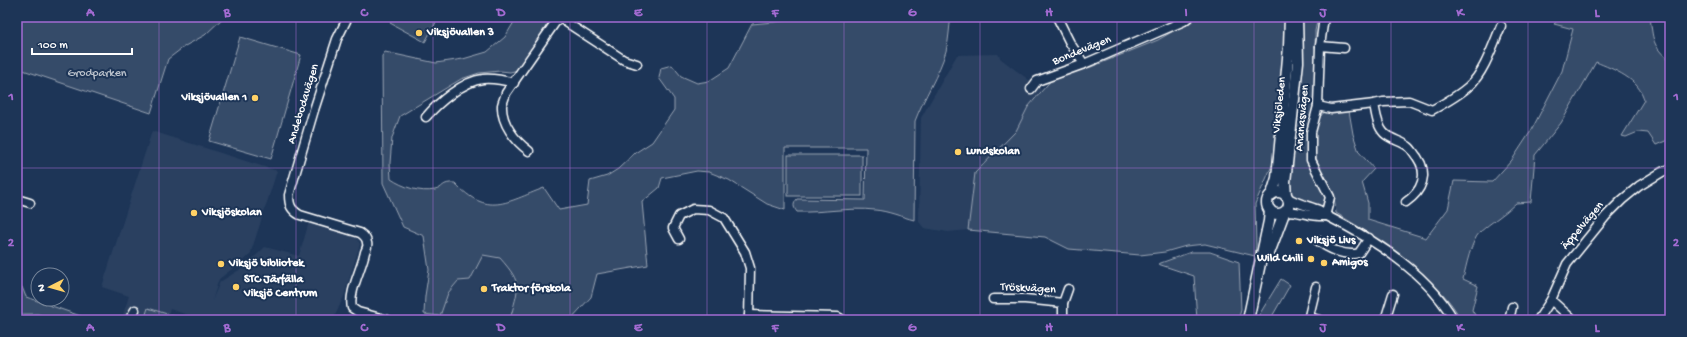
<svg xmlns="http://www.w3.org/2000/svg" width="1687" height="337" viewBox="0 0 1687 337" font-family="'Gochi Hand',sans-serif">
<rect width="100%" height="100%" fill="#1d3557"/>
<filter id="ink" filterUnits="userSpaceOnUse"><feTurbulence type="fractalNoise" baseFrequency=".025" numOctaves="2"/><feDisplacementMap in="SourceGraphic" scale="8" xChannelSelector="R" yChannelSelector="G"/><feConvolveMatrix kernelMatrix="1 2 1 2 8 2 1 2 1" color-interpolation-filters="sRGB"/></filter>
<g filter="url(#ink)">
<g fill="#2a4161">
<polygon points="998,54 1001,59 1042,90 1028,107 1016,131 975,173 968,230 948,232 924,228 919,222 921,118 957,55"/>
<polygon points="152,131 277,171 250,255 219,279 212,301 220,282 244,267 265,247 299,256 309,222 356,236 360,244 344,296 333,320 203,320 170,309 168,314 148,308 144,320 129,320 122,318 129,296 102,287"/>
<polygon points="482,255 500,258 514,274 518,286 510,320 454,320 440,316 448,293 458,281 470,280"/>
</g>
<g fill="#364b69" stroke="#9aa5b4">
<polygon points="17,17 224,17 205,35 185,46 168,59 151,113 17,68"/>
<polygon points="394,17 439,17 425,42 390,23"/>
<path d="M517,17H552L518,70L510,72L500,71L479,73L461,79L400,116L392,138L390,163L391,179C403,187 420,193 435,190C444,188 441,182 455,183C488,218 506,202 544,188L559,210L587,205L590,181L607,176L618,169L635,153L652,142L674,110V99L659,78L661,68L672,65L681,76L697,83L709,81L729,68L752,24L784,21L789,17H951C949,28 949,40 946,51C939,75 924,97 915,121L914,220C902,217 888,211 875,210C849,207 823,213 797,212C793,207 793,204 797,199L865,200L866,148H785V210L767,204L729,180L709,172L697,171L662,178L659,188L642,202L648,265L597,274L591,297L570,320H510C518,287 524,285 500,258L483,255L470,280L458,281L448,293L440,316L424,314L425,296L429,270L424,236L403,227L383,183L382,56L385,52L436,63L463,59L487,52L505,37Z"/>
<polygon points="1197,17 1286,17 1286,46 1274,161 1255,204 1256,245 1255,256 1205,244 1186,246 1165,252 1140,255 1069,249 1045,237 968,230 975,173 1016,131 1028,107 1053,78 1091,67 1158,40"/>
<path d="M1301,17H1318L1315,31L1316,88L1308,160L1326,197L1324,205C1310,209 1291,201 1288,186Z"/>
<path d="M1560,17H1650C1653,39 1652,46 1670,61V139L1656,145L1648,133L1638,132L1626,137L1622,136L1644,100C1640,79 1613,69 1596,62L1561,123L1535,155L1531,202L1516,203C1505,214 1491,222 1480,232C1471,241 1466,267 1463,279L1478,286L1472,310L1478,320H1461C1443,281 1373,235 1336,213C1335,206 1335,199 1332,191C1321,166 1310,160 1316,129C1318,121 1319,116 1326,111H1349L1353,134L1359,152L1374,169L1362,182L1368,203V220L1426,238L1448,209L1454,181L1492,182L1512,160L1531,131L1562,71L1573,29L1554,24Z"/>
<polygon points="240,37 301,55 271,159 209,141"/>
<rect x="788" y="155" width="74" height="41"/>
<polygon points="1191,252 1210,252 1239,262 1241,310 1238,320 1197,320 1194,276 1158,264"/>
<polygon points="1281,279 1290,285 1270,320 1256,320"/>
<polygon points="17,284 22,287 26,297 92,320 57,320 38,314 17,314"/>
<polygon points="148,308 186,320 144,320"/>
</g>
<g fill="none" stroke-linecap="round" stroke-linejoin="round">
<g stroke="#fff" stroke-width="11">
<g id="minor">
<path d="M348,17L337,39L314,110L289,195C289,205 291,210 300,215L360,233C363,235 367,238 367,243C368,245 366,250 365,252C362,268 348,293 352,308L358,312L388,320"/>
<polyline points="558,17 624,60 637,64"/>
<polyline points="1057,17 1070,43 1084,64"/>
<polyline points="1324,17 1320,46 1318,106 1311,132 1311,160 1330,197 1325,216"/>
<polyline points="1320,46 1344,48"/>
<polyline points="1031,89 1037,81 1084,64 1184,21 1189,17"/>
<path d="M1374,104C1376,114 1377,126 1384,133C1391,140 1402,141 1409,147C1412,149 1414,154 1417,157C1429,174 1422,191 1406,202"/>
<path d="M1318,106L1331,109L1374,104L1383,102L1409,101L1432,110C1445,103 1458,96 1469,86C1484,73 1493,45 1501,26"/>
<path d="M426,117C438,103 463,81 483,79C494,78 503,80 514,83"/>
<path d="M529,151C515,141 501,123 502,105C503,101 505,97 506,93L559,17"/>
<path d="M1288,198C1298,204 1309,206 1319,210C1323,212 1325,215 1329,217C1375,240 1428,274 1454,320"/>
<polyline points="17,199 30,203"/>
<path d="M1286,211C1299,211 1312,217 1325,216"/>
<polyline points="679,239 673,228 679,216 693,209 709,210 724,218 745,252 750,268 749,320"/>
<path d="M1317,240C1328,249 1346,257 1359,253L1369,238"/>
<polyline points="993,299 1025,299 1063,303"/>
<polyline points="1551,300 1573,320"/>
<polyline points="749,315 838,317 843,320"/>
<polyline points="1309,317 1319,320"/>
<polyline points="129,320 135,310"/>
<polyline points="1063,320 1063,303 1068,289"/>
<polyline points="1308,320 1316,287"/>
<polyline points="1385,320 1393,294"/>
<polyline points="1509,320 1512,307"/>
<polyline points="1538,320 1551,300 1567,264 1606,216 1622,200 1639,186 1662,172 1670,169"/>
</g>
</g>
<g stroke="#fff" stroke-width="13">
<g id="major">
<circle cx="1278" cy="203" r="11"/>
<polyline points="1272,194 1277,178 1289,47 1290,17"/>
<polyline points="1286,196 1285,182 1298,62 1297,17"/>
<polyline points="1268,256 1284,213"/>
<polyline points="1248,320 1269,221 1270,210"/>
</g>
</g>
<use href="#minor" stroke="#1d3557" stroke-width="8"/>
<use href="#major" stroke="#1d3557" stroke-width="10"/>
</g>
</g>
<path fill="none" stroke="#a36bd2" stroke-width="1" stroke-opacity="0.55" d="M159,17V320M296,17V320M433,17V320M570,17V320M707,17V320M844,17V320M980,17V320M1117,17V320M1254,17V320M1391,17V320M1528,17V320M17,168H1670"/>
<g fill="#ffd166" stroke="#1d3557" stroke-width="1.5">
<circle cx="419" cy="33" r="4"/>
<circle cx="255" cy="98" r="4"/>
<circle cx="958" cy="152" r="4"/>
<circle cx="194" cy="213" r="4"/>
<circle cx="1299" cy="241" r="4"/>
<circle cx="1311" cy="259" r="4"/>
<circle cx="1324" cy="263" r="4"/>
<circle cx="221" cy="264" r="4"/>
<circle cx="236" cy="287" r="4"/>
<circle cx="484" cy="289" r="4"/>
</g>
<g text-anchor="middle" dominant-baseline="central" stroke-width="4" stroke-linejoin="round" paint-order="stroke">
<g font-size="12" font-weight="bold" fill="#fff" stroke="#1d3557" text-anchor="start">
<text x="427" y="33">Viksjövallen 3</text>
<text x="247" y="98" text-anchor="end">Viksjövallen 1</text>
<text x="966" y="152">Lundskolan</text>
<text x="202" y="213">Viksjöskolan</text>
<text x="1307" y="241">Viksjö Livs</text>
<text x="1303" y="259" text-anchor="end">Wild Chili</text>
<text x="1332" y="263">Amigos</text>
<text x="229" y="264">Viksjö bibliotek</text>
<text x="244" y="280">STC Järfälla<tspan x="244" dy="14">Viksjö Centrum</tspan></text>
<text x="492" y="289">Traktor förskola</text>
</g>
<g font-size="12" fill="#fff" stroke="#1d3557">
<text transform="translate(1082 51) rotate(-22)">Bondevägen</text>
<text transform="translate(304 104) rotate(-73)">Andebodavägen</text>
<text transform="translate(1280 105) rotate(-84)">Viksjöleden</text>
<text transform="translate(1303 118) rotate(-85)">Ananasvägen</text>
<text transform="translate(1583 226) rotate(-50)">Äppelvägen</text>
<text transform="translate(1028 289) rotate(3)">Tröskvägen</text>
</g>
<g font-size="12" fill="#b9c0ca" stroke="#1d3557">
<text x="97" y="74">Grodparken</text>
</g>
</g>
<rect width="1687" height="337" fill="none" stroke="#1d3557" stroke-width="44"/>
<g transform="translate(50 287) rotate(264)"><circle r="19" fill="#1d3557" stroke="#77869a"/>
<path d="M0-3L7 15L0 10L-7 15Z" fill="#ffd166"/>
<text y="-6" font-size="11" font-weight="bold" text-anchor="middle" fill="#ffffff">N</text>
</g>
<path d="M32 48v6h100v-6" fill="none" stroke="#ffffff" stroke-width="2"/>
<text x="38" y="48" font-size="12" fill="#ffffff" stroke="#1d3557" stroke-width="3" paint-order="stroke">100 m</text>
<rect x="22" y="22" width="1643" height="293" fill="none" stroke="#a36bd2" stroke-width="1.5"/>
<g font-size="13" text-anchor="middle" font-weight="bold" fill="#a36bd2">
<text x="90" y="16">A</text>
<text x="227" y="16">B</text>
<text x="364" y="16">C</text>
<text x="501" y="16">D</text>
<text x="638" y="16">E</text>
<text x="775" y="16">F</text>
<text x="912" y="16">G</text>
<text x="1049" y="16">H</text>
<text x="1186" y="16">I</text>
<text x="1323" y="16">J</text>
<text x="1460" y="16">K</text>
<text x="1597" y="16">L</text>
<text x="11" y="100">1</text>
<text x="1676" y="100">1</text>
<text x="11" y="246">2</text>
<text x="1676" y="246">2</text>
<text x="90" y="331">A</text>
<text x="227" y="331">B</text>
<text x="364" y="331">C</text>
<text x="501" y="331">D</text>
<text x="638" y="331">E</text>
<text x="775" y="331">F</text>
<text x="912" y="331">G</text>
<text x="1049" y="331">H</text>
<text x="1186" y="331">I</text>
<text x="1323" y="331">J</text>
<text x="1460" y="331">K</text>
<text x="1597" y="331">L</text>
</g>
</svg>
